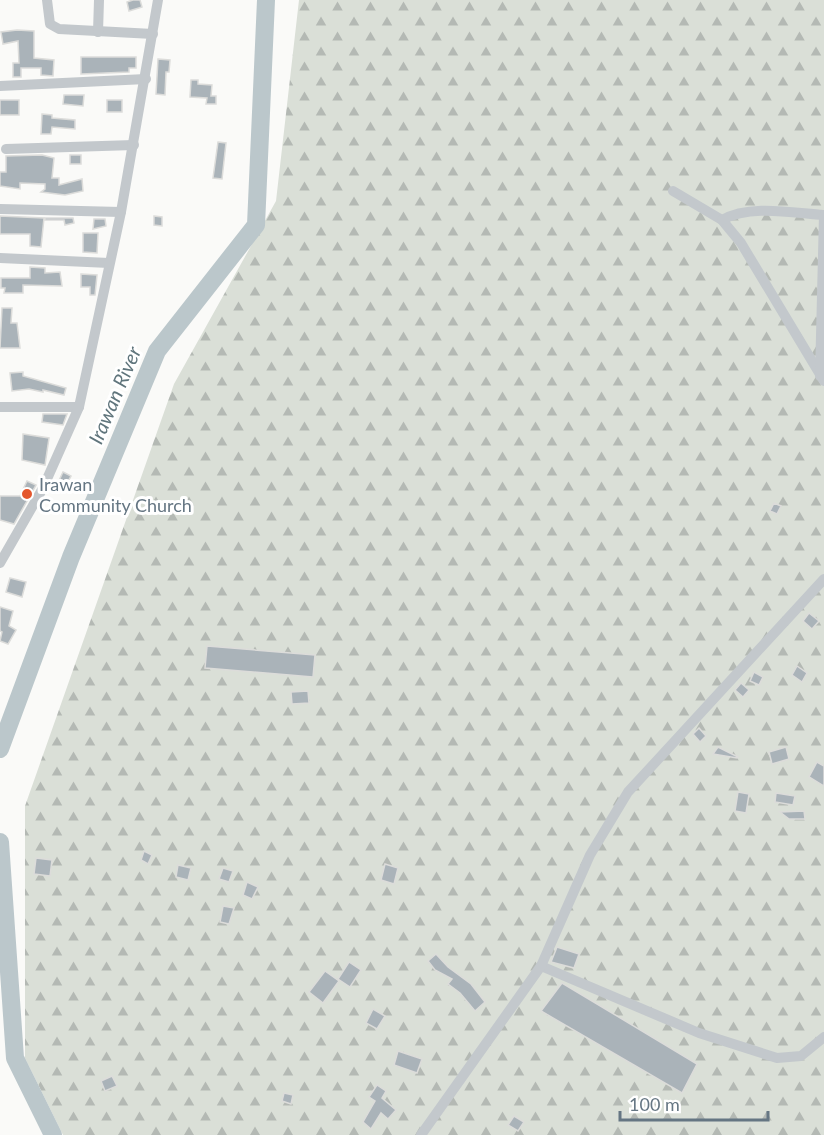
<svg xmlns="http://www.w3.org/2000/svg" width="824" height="1135" viewBox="0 0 824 1135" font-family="Lato,sans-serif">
<defs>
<pattern id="forest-firs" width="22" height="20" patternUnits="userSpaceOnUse" patternTransform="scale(1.5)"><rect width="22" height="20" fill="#dadfd7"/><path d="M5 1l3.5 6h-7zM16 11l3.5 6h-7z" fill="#b4b9b4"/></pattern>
</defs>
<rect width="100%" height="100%" fill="#fafaf8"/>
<polygon fill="url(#forest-firs)" points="299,0 824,0 824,1135 63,1135 25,1058 25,806 174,384 276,201"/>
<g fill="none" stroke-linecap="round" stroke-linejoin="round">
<g stroke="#bbc7cb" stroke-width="18">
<polyline points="0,749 71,557 157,351 256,225 266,0"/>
<polyline points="0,842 15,1058 53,1135"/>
</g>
</g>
<g fill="#aab3b9" stroke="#dcdcda" stroke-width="1.5">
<polygon points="133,0 140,0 142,7 129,11 127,2"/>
<polygon points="17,30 34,31 34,58 54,60 53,76 41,75 41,68 21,68 21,77 13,77 13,63 19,63 18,41 3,44 1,32"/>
<polygon points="81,57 136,57 136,68 129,68 129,72 81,74"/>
<polygon points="158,59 170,60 169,72 166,72 165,95 156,94"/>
<polygon points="191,80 198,80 198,84 212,85 211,96 216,96 216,104 206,104 207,98 190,97"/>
<polygon points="64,95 84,95 83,106 63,104"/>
<rect x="0" y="100" width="19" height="15"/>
<rect x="107" y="100" width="15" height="12"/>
<polygon points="42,114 52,115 52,118 75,120 75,129 52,127 51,134 41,134"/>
<polygon points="218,142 226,143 222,179 213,178"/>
<polygon points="42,155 54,158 52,178 59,178 59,185 82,179 83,191 65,195 41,192 45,189 45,184 20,183 20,189 0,186 0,172 6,172 6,156"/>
<rect x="70" y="155" width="11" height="9"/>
<polygon points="0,216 44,218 41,247 30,246 30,234 0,234"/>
<polygon points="154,216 162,217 162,226 154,225"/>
<polygon points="45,218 73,218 74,223 65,225 64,220 45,220"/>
<polygon points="94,219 105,219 106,226 93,229"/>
<polygon points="83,233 98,233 97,253 83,252"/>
<polygon points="30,267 45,268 45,273 60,272 62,286 23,285 23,293 4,293 5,288 1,288 1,278 30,278"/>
<polygon points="81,274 97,275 95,295 90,295 90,287 81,287"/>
<polygon points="2,308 12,308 11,323 17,323 20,348 0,348"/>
<polygon points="23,372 23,376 66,388 64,395 43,390 43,392 29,389 12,391 10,373"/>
<polygon points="43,414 67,414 63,425 42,422"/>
<polygon points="23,434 49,438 45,465 22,460"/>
<polygon points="63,472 71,476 64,489 57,485"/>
<polygon points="27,481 36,485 14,524 0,520 0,496 20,496"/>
<polygon points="774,503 781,506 777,514 770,511"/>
<polygon points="10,578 26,582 22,597 6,592"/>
<polygon points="0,607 13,611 9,626 16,630 8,644 0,641 2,632 0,631"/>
<polygon points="809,613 819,621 812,629 803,621"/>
<polygon points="207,646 315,655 313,677 205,668"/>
<polygon points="797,666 807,673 802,682 792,675"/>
<polygon points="754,672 763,677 759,685 750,681"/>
<polygon points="741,683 749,690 743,697 735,690"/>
<polygon points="308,691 309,703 292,704 291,692"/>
<polygon points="699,728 706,736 700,742 693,734"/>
<polygon points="718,747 738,757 737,758 713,754"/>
<polygon points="786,747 789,759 772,764 769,752"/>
<polygon points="817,762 824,766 824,786 809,777"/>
<polygon points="738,792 749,794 746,813 735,811"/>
<polygon points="776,793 795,796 793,805 775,802"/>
<polygon points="804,811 805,819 789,819 780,812"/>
<polygon points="144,851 152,855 148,864 141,860"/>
<polygon points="36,858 52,860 50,876 34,874"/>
<polygon points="385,864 398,868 394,884 381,880"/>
<polygon points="178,865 191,868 188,880 176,877"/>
<polygon points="223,868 233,871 229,882 219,879"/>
<polygon points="247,882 258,887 252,899 243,895"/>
<polygon points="223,906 234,908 229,924 220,922"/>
<polygon points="557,947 579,954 574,968 551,962"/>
<polygon points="436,954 448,967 471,984 485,1002 475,1011 460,993 448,984 452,979 435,970 428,961"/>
<polygon points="349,962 361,970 350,987 338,979"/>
<polygon points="325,971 339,981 323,1003 309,992"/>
<polygon points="562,983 697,1064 682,1093 541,1011"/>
<polygon points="373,1009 385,1016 377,1029 366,1023"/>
<polygon points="398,1051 422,1059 417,1073 394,1065"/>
<polygon points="112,1076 117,1086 105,1091 101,1081"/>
<polygon points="377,1085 386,1091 382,1098 396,1110 388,1119 381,1113 371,1129 363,1122 375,1101 369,1097"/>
<polygon points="284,1093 293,1095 291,1104 282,1101"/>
<polygon points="514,1116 524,1122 518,1131 508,1125"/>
</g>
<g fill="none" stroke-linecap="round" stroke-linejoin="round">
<g stroke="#c3c8cc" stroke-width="10">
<polyline points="47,0 50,24 59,29 153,34"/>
<polyline points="98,32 99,0"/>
<polyline points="0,86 146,79"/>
<polyline points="6,149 134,145"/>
<polyline points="673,191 722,220 741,243 824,381"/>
<polyline points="0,209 121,212"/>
<path d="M722,220C750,204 793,213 824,215"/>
<polyline points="0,258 109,263"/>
<polyline points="820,376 824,215"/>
<polyline points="0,407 79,407"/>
<polyline points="0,563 43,488 79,407 121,212 158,0"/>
<polyline points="541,966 699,1033 777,1058 801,1056 824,1037"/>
<polyline points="421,1135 541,966 590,855 628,792 824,579"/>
</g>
</g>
<circle fill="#e4572e" stroke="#fff" stroke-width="2" cx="27" cy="494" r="6"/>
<g text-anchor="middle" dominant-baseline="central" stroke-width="6" stroke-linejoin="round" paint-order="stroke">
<g font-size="18" fill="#657683" stroke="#fff" text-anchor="start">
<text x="39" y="484">Irawan<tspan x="39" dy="21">Community Church</tspan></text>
</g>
<g font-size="20" font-style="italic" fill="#60757c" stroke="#fff">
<text transform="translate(114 395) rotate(-67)">Irawan River</text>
</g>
</g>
<path d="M620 1111v9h148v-9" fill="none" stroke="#657683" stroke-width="3"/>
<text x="629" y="1111" font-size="18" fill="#657683" stroke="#ffffff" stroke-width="4.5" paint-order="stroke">100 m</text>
</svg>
